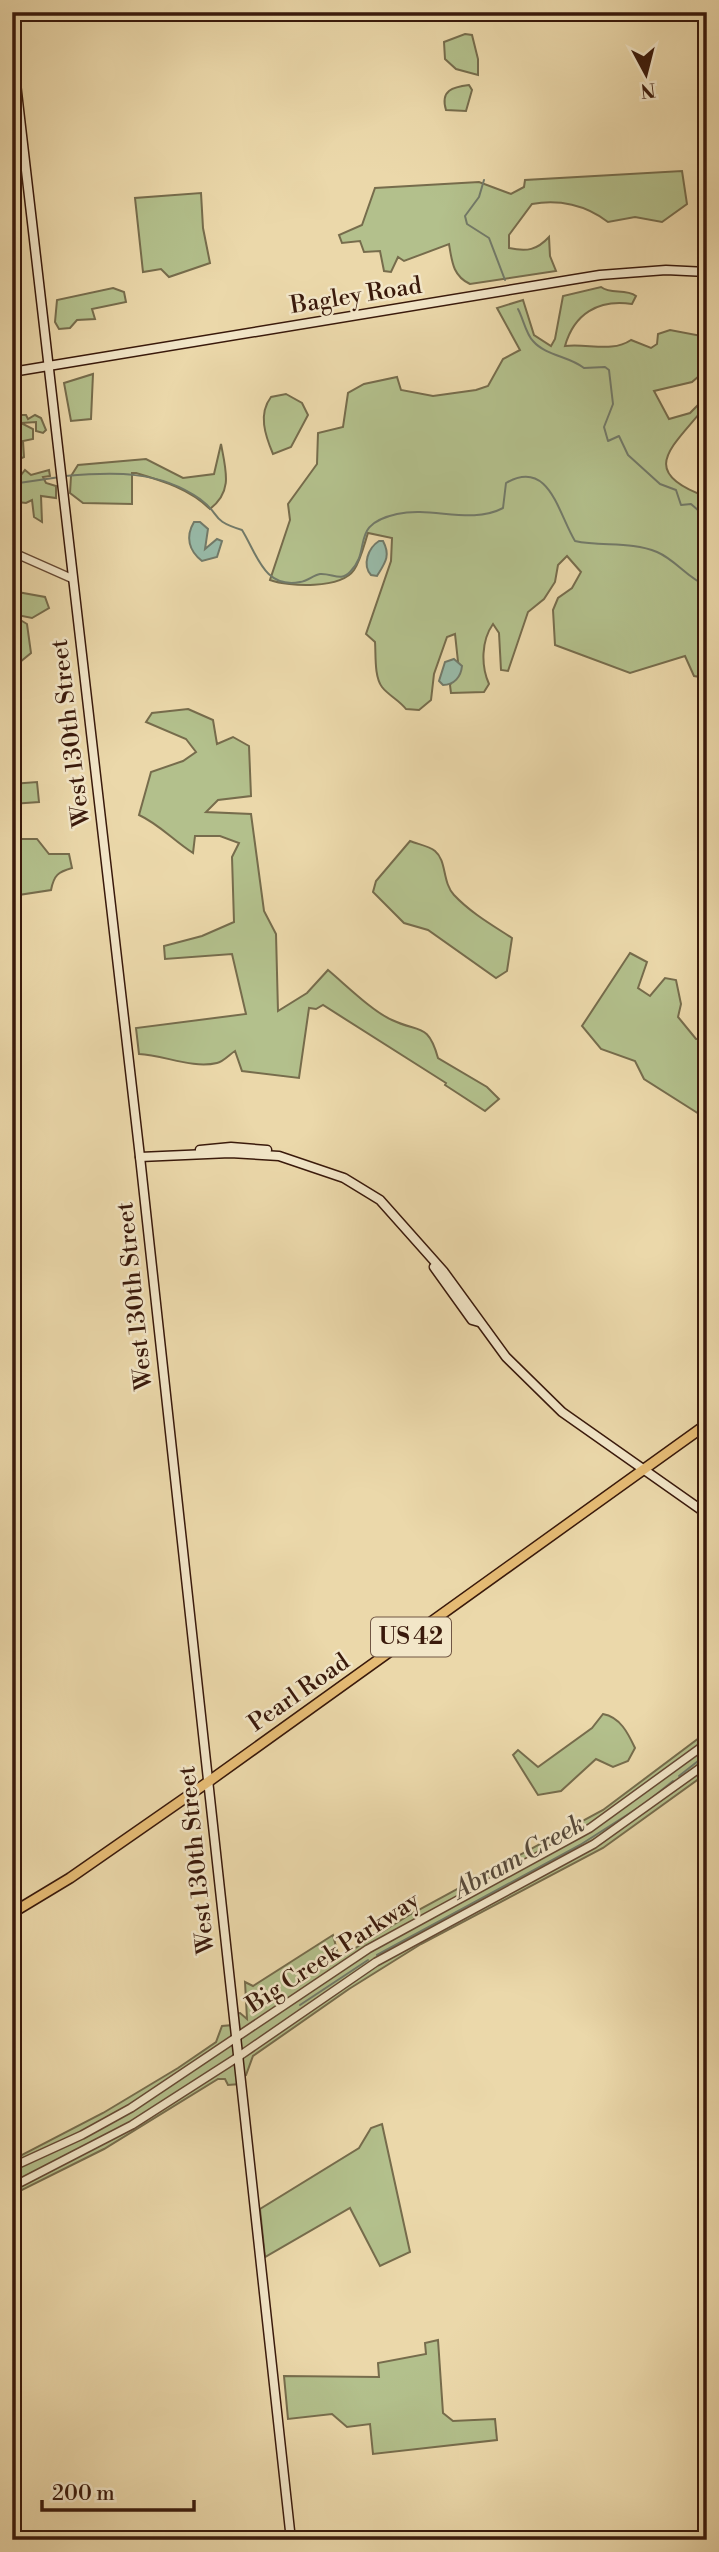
<svg xmlns="http://www.w3.org/2000/svg" width="719" height="2552" viewBox="0 0 719 2552" font-family="'Libre Bodoni',serif">
<rect width="100%" height="100%" fill="#ebd8aa"/>
<filter id="stains"><feTurbulence type="fractalNoise" baseFrequency=".00286" numOctaves="4"/><feColorMatrix values="0 0 0 0 .2 0 0 0 0 .09 0 0 0 0 .02 0 0 0 .5 -.17"/></filter>
<radialGradient id="worn" r=".72"><stop offset=".6" stop-color="#630" stop-opacity="0"/><stop offset="1" stop-color="#630" stop-opacity=".3"/></radialGradient>
<g fill="#b3c08c" stroke="#766c4c" stroke-width="2">
<polygon points="465,34 472,35 478,59 478,75 456,69 445,59 444,42"/>
<path d="M469,85L472,90L466,111L446,110C440,90 453,87 469,85Z"/>
<path d="M682,171L687,204L662,222L635,217L608,222C586,205 559,199 532,204L509,235V248C527,252 537,250 549,237L550,256L556,271L470,284C453,276 452,262 449,244L404,261L398,257L391,272L384,271L380,251L364,252L360,241L342,243L339,235L362,225L375,188L479,182L511,194L524,187L525,180Z"/>
<polygon points="201,193 203,228 210,263 169,277 161,269 143,272 135,198"/>
<path d="M601,287C611,295 625,288 636,296L632,304C598,299 574,314 565,346C587,343 612,353 631,340L651,348L657,344L658,334L670,330L707,337L706,370L692,382L654,391L669,419L690,413L707,396V404C676,445 633,471 707,497V678L694,676L685,656L630,673L555,645L553,610L558,598L572,588L581,572L567,556L558,565L555,582L544,599L528,612L508,671L501,670L499,633L493,624C481,641 481,666 489,684L484,692L451,693L450,685L459,671L455,634L447,637L434,674L431,700L419,710L406,709C399,700 388,695 382,687C374,676 376,655 375,642L366,634L391,561L392,538L368,533C364,545 361,559 354,570C341,589 289,587 270,580L290,520L288,504L317,464L318,433L343,427L348,393L364,384L397,377L401,390L433,396L476,390L488,386L503,359L520,350L497,308L523,300L534,335L551,346L555,339L563,296Z"/>
<polygon points="113,288 124,292 126,302 92,309 95,319 77,320 70,328 59,329 55,322 57,300"/>
<polygon points="93,374 91,419 71,421 64,383"/>
<path d="M286,394L302,403L308,415L291,447L273,454C265,435 258,414 271,397Z"/>
<polygon points="21,415 26,415 28,419 35,415 41,418 46,430 43,433 36,431 36,422 21,423 33,429 33,439 23,441 24,457 17,460 12,450 12,430 19,430 17,424 12,424 12,418"/>
<path d="M221,444C226,471 233,491 210,509C190,489 163,481 136,473H132V504L83,503L70,493L71,476L78,465L146,459L183,478L214,474Z"/>
<polygon points="25,470 31,475 49,470 50,476 43,477 46,483 56,486 56,498 41,496 42,522 34,517 32,500 26,503 18,502 16,493 20,487 17,477 12,481 14,471 21,475"/>
<polygon points="12,591 45,597 49,608 32,618 12,614"/>
<polygon points="22,621 27,624 31,653 14,667 12,675 12,622"/>
<path d="M188,709L213,720L217,744L233,737L249,746L251,796L218,800L206,812L251,814L264,911L276,934L278,1011L307,993L328,970C346,985 372,1011 392,1020C419,1033 428,1022 438,1058L487,1087L499,1099L485,1111L445,1085L446,1083L323,1005L316,1009L309,1008L299,1078L242,1071L235,1051C230,1054 223,1062 217,1063C192,1069 164,1055 139,1054L136,1028L246,1014L232,954L165,959L164,946L202,936L234,922L232,857L239,843L220,836H195L193,853C174,841 159,824 139,815L151,772L183,761L196,752L186,739L146,722L152,713Z"/>
<polygon points="37,782 39,802 12,804 12,784"/>
<path d="M12,832L19,839H37L49,854H69L72,868C58,872 54,875 51,890L12,896Z"/>
<path d="M410,841C417,844 429,846 435,851C447,861 442,882 454,895C471,913 492,925 512,938L507,971L496,978L428,930L404,923L373,892L376,881Z"/>
<polygon points="630,953 647,962 638,988 650,996 665,978 676,980 681,1004 678,1017 696,1039 707,1039 707,1119 644,1079 635,1061 601,1049 582,1026"/>
<path d="M603,1714C620,1717 628,1733 635,1748L628,1761L613,1767L596,1759L561,1791L538,1795L513,1755L518,1750L538,1767L592,1728Z"/>
<polygon points="707,1732 707,1773 603,1848 421,1944 349,1989 253,2056 246,2075 239,2076 240,2084 228,2085 225,2079 218,2079 104,2149 12,2195 12,2160 103,2113 178,2068 216,2042 222,2026 233,2025 232,2014 240,2013 247,2019 245,1982 253,1986 333,1935 339,1958 411,1914 603,1810"/>
<polygon points="382,2124 410,2252 380,2266 350,2208 265,2257 260,2209 359,2148 371,2128"/>
<polygon points="438,2340 443,2413 453,2421 495,2419 497,2440 373,2454 370,2424 347,2427 332,2414 288,2419 284,2376 379,2377 378,2363 426,2354 425,2343"/>
</g>
<g fill="#98baa8" stroke="#727a69" stroke-width="2">
<path d="M194,522H200L208,529L205,549L217,539L222,541L217,557L202,561C189,551 185,537 194,522Z"/>
<path d="M379,541H383C391,556 385,563 377,576L371,575C362,565 368,548 379,541Z"/>
<path d="M454,659L462,666C461,677 454,685 443,685L439,681L445,662Z"/>
</g>
<g fill="none" stroke-linecap="round" stroke-linejoin="round">
<g stroke="#727a69" stroke-width="2">
<polyline points="484,180 479,197 465,216 467,224 489,238 505,280"/>
<path d="M518,309C523,318 526,334 533,341C546,356 569,356 584,368L605,367L609,370L613,404L604,427L608,441L619,436L628,455L660,484L676,490L681,505L691,504L707,518"/>
<path d="M65,476C113,472 159,470 200,499C222,515 209,520 242,530C257,554 264,589 300,582C308,581 313,575 320,574C332,573 341,582 350,572C373,549 348,525 397,514C432,506 471,525 503,508L506,483C549,458 558,513 575,541C601,547 631,541 657,552C676,560 687,578 707,586"/>
<polyline points="12,484 60,477"/>
<polyline points="679,1776 707,1754"/>
<polyline points="648,1801 673,1781"/>
<polyline points="377,1955 580,1845 641,1806"/>
<polyline points="300,2005 368,1960"/>
</g>
<g stroke="#664933" stroke-width="10">
<g id="tertiary">
<polyline points="12,552 73,579"/>
<polyline points="12,2167 82,2135 131,2108 368,1949 590,1828 707,1743"/>
<polyline points="12,2187 132,2125 238,2057 376,1962 594,1844 707,1763"/>
</g>
</g>
<g stroke="#39190b" stroke-width="11">
<g id="secondary">
<polyline points="12,49 140,1157 291,2540"/>
<polyline points="12,372 600,275 666,270 707,272"/>
<polyline points="200,1150 231,1147 267,1150"/>
<polyline points="140,1157 230,1153 279,1156 344,1178 380,1200 444,1272 506,1357 562,1412 707,1514"/>
<polyline points="434,1267 472,1320 479,1322"/>
</g>
</g>
<g stroke="#39190b" stroke-width="12">
<polyline id="primary" points="12,1913 70,1878 208,1782 707,1424"/>
</g>
<use href="#tertiary" stroke="#f2e6c8" stroke-width="7"/>
<use href="#secondary" stroke="#f2e6c8" stroke-width="8"/>
<use href="#primary" stroke="#e6bc75" stroke-width="9"/>
</g>
<g text-anchor="middle" dominant-baseline="central" stroke-width="5" stroke-linejoin="round" paint-order="stroke">
<rect fill="#f2e6c8" stroke="#705644" stroke-width="2" x="371" y="1617.5" width="80" height="39" rx="5"/>
<g font-size="23" font-weight="bold" fill="#39190b">
<text x="411" y="1637">US 42</text>
</g>
<g font-size="24" fill="#39190b" stroke="#f2e6c8">
<text transform="translate(356 296) rotate(-9)">Bagley Road</text>
<text transform="translate(71 733) rotate(-97)">West 130th Street</text>
<text transform="translate(135 1296) rotate(-96)">West 130th Street</text>
<text transform="translate(299 1693) rotate(-35)">Pearl Road</text>
<text transform="translate(197 1860) rotate(-96)">West 130th Street</text>
<text transform="translate(333 1953) rotate(-33)">Big Creek Parkway</text>
</g>
<g font-size="26" font-style="italic" fill="#56493a" stroke="#f2e6c8">
<text transform="translate(519 1857) rotate(-29)">Abram Creek</text>
</g>
</g>
<rect width="719" height="2552" fill="none" stroke="#ebd8aa" stroke-width="42"/>
<rect x="14" y="14" width="691" height="2524" fill="none" stroke="#39190b" stroke-width="3.5"/>
<rect x="21" y="21" width="677" height="2510" fill="none" stroke="#39190b" stroke-width="2"/>
<g transform="translate(646 74) rotate(173)" stroke="#f2e6c8" stroke-width="5" paint-order="stroke">
<path d="M0-5L12 26L0 18L-12 26Z" fill="#39190b"/>
<text y="-10" font-size="19" font-weight="bold" text-anchor="middle" fill="#39190b">N</text>
</g>
<path d="M42 2500v10h152v-10" fill="none" stroke="#39190b" stroke-width="3.5"/>
<text x="52" y="2500" font-size="21" fill="#39190b" stroke="#f2e6c8" stroke-width="5" paint-order="stroke">200 m</text>
<rect width="100%" height="100%" filter="url(#stains)"/>
<rect width="100%" height="100%" fill="url(#worn)"/>
</svg>
